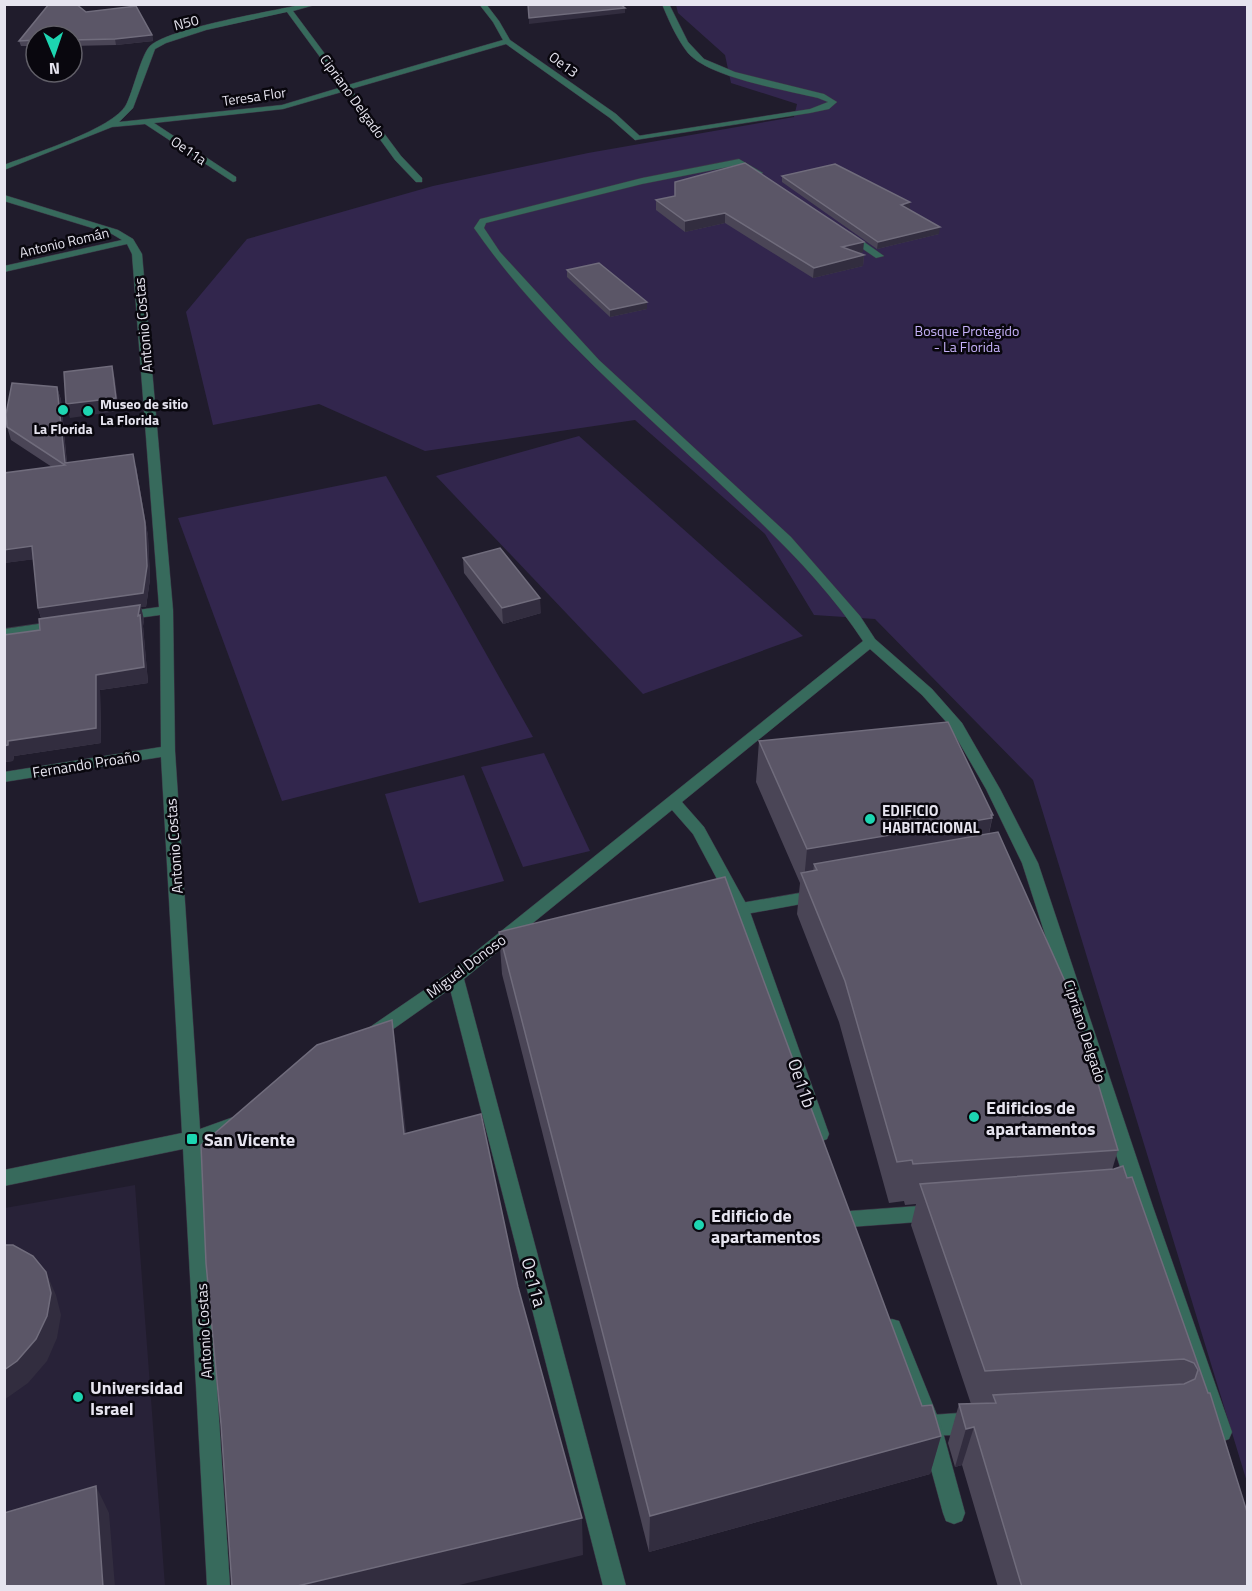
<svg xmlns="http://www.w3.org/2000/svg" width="1252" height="1591" viewBox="0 0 1252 1591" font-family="'Titillium Web',sans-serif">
<rect width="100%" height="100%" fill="#201c2c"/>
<polygon fill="#282238" points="135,1185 165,1586 5,1586 5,1208"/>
<g fill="#32264d">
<polygon points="676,5 1247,5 1247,1482 1033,780 875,619 814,615 765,534 635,420 425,451 319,404 213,425 186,312 247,239 433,186 588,153 794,117 797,104 731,83 725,55 678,13"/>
<polygon points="579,436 803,636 643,694 436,476"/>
<polygon points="386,476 533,737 282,801 178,518"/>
<polygon points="544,753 590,851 523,867 481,767"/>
<polygon points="464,775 504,881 419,903 385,794"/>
</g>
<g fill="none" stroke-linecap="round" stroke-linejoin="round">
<g stroke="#3c3847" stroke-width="1">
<g id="service">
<path d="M662,4H669L688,42L704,59L735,72L824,94L837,102L829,109L810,113L635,140L634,138L638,136L810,109L828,102L818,98C786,90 710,78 688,53C677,39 669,21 662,4Z"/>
<polygon points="817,890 823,892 825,896 823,900 741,915 735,913 733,909 735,905 741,903"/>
<polygon points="932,1205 939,1207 942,1213 939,1219 932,1221 850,1227 843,1225 840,1219 843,1213 850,1211"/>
<path d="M975,1412L983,1415L986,1422L983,1429C967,1435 938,1438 922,1432L919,1425L922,1418L930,1415Z"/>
</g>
</g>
<g stroke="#3c3847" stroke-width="1">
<g id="minor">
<path d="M304,4H318L293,11L348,85L503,40L493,22L479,4H486L499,21L510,40L616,114L642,138L635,140L610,118L506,44L351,89L401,156L422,178V182H416L395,160L345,91L283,109L154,123L236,177V181L233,182L145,124L112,127L4,170V165C32,154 113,129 126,105C133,92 141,55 150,46C169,28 274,11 304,4ZM287,12L342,87L282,105L119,122L133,108L155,49L166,43L206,30Z"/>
<path d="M739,159L763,173L756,175L738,165L642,184L486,223L484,228L500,252L599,360L791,537L860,616L875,639L932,689L962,723L1000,789L1038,863L1153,1207L1232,1432L1229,1439L1221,1442L1213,1439L1210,1432L1133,1207L1022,863L986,789L949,725L922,695L870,649L682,802L704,827L749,909L829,1134L827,1139L820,1142L813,1139L811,1134L733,909L693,834L672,810L464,979L626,1586H603L450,989L382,1037L376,1039L370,1037L367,1032L370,1027L449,973L863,641C823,580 769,530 716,480C633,403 539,322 474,228L480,219L642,178Z"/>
<polygon points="4,195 118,230 133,239 142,254 173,610 175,751 200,1129 239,1115 246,1118 248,1123 246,1128 201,1144 230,1586 207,1586 183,1149 4,1186 4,1170 182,1133 161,757 4,782 4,772 161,747 160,615 123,620 116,616 123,612 159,607 132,254 127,244 4,272 4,266 122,240 112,234 4,201"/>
<polygon points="844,232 850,232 884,256 876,258 844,236"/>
<polygon points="58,621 63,622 65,625 63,628 4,637 4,629"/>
<polygon points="892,1319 899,1321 941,1425 965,1513 962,1521 954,1524 946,1521 943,1513 919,1425 882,1328 885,1321"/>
</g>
</g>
<use href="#service" fill="#376a5c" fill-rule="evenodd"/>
<use href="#minor" fill="#376a5c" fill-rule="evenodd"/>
</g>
<g fill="#4a4556">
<polygon points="86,12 152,35 153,41 116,45 72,46 72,36 36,36 36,46 21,46 19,41"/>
<polygon points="782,176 910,202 910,209 908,209 939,234 877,249 782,182"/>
<polygon points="675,196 863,252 858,253 864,255 863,266 813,278 725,223 685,232 656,210 656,200"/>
<polygon points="567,270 647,302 647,309 610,317 567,277"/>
<polygon points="57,387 61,400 67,463 136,466 148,536 150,579 146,607 141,607 144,620 143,626 148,683 100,690 101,743 14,756 13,761 4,762 40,630 41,618 38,608 34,559 4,563 52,467 11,440 7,427"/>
<polygon points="463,558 541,613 503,624 464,573"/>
<polygon points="759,741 993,815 989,834 1118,1150 1112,1170 1127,1178 1208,1393 1248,1587 998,1587 962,1465 955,1467 948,1443 959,1404 971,1404 911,1225 916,1204 905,1205 904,1201 889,1203 839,1022 797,914 800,883 756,782"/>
<polygon points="499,932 941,1436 930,1474 649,1552 502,974"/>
</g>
<g fill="#322d3f">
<polygon points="625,8 625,13 529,24 529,18"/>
<polygon points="152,35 153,41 116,45 115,39"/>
<polygon points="910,202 910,209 900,211 901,205"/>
<polygon points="725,213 725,223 685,232 685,221"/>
<polygon points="940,227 939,234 877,249 878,242"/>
<polygon points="864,242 863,252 841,257 842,247"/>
<polygon points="864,255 863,266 813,278 814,268"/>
<polygon points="647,302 647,309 610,317 610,310"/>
<polygon points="112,366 115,379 119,411 70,418 66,404"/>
<polygon points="57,387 61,400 68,476 65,463"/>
<polygon points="133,454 148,536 150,579 146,607 141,607 144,620 143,626 148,683 100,690 101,743 14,756 13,761 4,762 4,746 8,741 42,621 38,608"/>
<polygon points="32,546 36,559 4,563 4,550"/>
<polygon points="540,598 541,613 503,624 502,608"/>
<polygon points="992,818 983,860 817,870 814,864 811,889 804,880 807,849"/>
<polygon points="392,1020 398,1062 411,1175 404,1134"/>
<polygon points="46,1272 56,1295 61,1315 57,1338 47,1361 28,1383 4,1400 4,1370"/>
<polygon points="974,1427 962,1465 955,1467 966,1429"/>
<polygon points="941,1436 930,1474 649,1552 650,1516"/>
<polygon points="96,1486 109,1513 115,1587 103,1587"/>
<polygon points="582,1518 583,1555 451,1587 293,1587"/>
</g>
<g fill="#5b5667" stroke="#706c7c" stroke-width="1.5">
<polygon points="49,4 76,4 86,12 136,6 152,35 115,39 72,40 72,36 36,36 36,40 19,41"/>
<polygon points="528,4 620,4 625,8 529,18"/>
<polygon points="745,163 864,242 842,247 864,255 814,268 725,213 685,221 656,200 675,196 675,182"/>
<polygon points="835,164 910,202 901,205 940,227 878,242 782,176"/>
<polygon points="599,263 647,302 610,310 567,270"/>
<polygon points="112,366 116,398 66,404 64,372"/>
<polygon points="12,383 57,387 65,463 133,454 145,523 147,566 143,593 38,608 32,546 4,550 4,473 65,465 7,427 6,414"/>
<polygon points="500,548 540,598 502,608 463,558"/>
<polygon points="140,605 138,616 140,615 144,667 96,675 96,728 8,741 8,745 4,746 4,635 40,630 39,619"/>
<polygon points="948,722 993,815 991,815 992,818 807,849 759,741"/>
<polygon points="998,832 1072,997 1118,1150 913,1164 912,1160 897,1162 845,981 801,873 817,870 814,864"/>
<polygon points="725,877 922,1406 932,1405 941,1436 650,1516 499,932"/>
<polygon points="392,1020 404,1134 481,1114 518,1287 582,1518 293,1587 232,1587 221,1424 206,1263 201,1145 317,1045"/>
<polygon points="1123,1166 1127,1178 1132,1177 1208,1393 1210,1393 1248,1515 1248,1587 1022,1587 974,1427 966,1429 959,1404 996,1403 993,1395 1184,1384 1195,1379 1198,1370 1194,1363 1184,1359 985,1371 920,1184 1114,1169"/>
<polygon points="4,1245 13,1245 33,1256 46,1272 51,1293 47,1316 36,1339 17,1361 4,1370"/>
<polygon points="96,1486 103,1587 4,1587 4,1513"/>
</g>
<g fill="#1dd5b1" stroke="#09070e" stroke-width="2">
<circle cx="63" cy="410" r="6"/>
<circle cx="88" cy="411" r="6"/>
<circle cx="870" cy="819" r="6"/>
<circle cx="974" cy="1117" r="6"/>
<rect x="186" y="1133" width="12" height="12" rx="3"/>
<circle cx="699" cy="1225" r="6"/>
<circle cx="78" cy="1397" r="6"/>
</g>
<g text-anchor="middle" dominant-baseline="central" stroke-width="5" stroke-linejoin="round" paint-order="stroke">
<g font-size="14" fill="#e6e4ef" stroke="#09070e">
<text transform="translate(186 22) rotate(-14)">N50</text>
<text transform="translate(564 64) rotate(36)">Oe13</text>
<text transform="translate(254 96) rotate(-8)">Teresa Flor</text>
<text transform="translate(353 96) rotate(54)">Cipriano Delgado</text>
<text transform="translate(189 150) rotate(34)">Oe11a</text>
<text transform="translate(64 242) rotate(-13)">Antonio Román</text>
</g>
<g font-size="14" fill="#c6b2fa" stroke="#09070e">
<text x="967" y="330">Bosque Protegido<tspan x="967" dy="16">- La Florida</tspan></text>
</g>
<g font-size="14" font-weight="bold" fill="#e6e4ef" stroke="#09070e" text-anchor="start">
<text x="100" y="403">Museo de sitio<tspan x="100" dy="16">La Florida</tspan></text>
<text x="63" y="428" text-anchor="middle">La Florida</text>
</g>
<g font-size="15" fill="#e6e4ef" stroke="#09070e">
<text transform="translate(143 325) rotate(-95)">Antonio Costas</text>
<text transform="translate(86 764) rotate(-9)">Fernando Proaño</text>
<text transform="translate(174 846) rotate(-94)">Antonio Costas</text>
<text transform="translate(466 966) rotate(-37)">Miguel Donoso</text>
<text transform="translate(1085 1031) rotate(72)">Cipriano Delgado</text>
<text transform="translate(204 1331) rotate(-93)">Antonio Costas</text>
</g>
<g font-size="15" font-weight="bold" fill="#e6e4ef" stroke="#09070e" text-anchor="start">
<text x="882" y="810">EDIFICIO<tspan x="882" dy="17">HABITACIONAL</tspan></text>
</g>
<g font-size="18" fill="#e6e4ef" stroke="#09070e">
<text transform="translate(802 1083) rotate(71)">Oe11b</text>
<text transform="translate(534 1282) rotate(75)">Oe11a</text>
</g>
<g font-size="18" font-weight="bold" fill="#e6e4ef" stroke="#09070e" text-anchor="start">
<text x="986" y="1107">Edificios de<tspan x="986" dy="21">apartamentos</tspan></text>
<text x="204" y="1139">San Vicente</text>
<text x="711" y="1215">Edificio de<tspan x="711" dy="21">apartamentos</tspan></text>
<text x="90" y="1387">Universidad<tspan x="90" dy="21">Israel</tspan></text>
</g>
</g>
<rect width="1252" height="1591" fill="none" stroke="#e6e4ef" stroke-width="12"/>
<g transform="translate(54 54) rotate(178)"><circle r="28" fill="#09070e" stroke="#615f68" stroke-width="1.5"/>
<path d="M0-4.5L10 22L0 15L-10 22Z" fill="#1dd5b1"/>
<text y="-9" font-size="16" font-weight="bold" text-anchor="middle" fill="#e6e4ef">N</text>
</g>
</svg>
